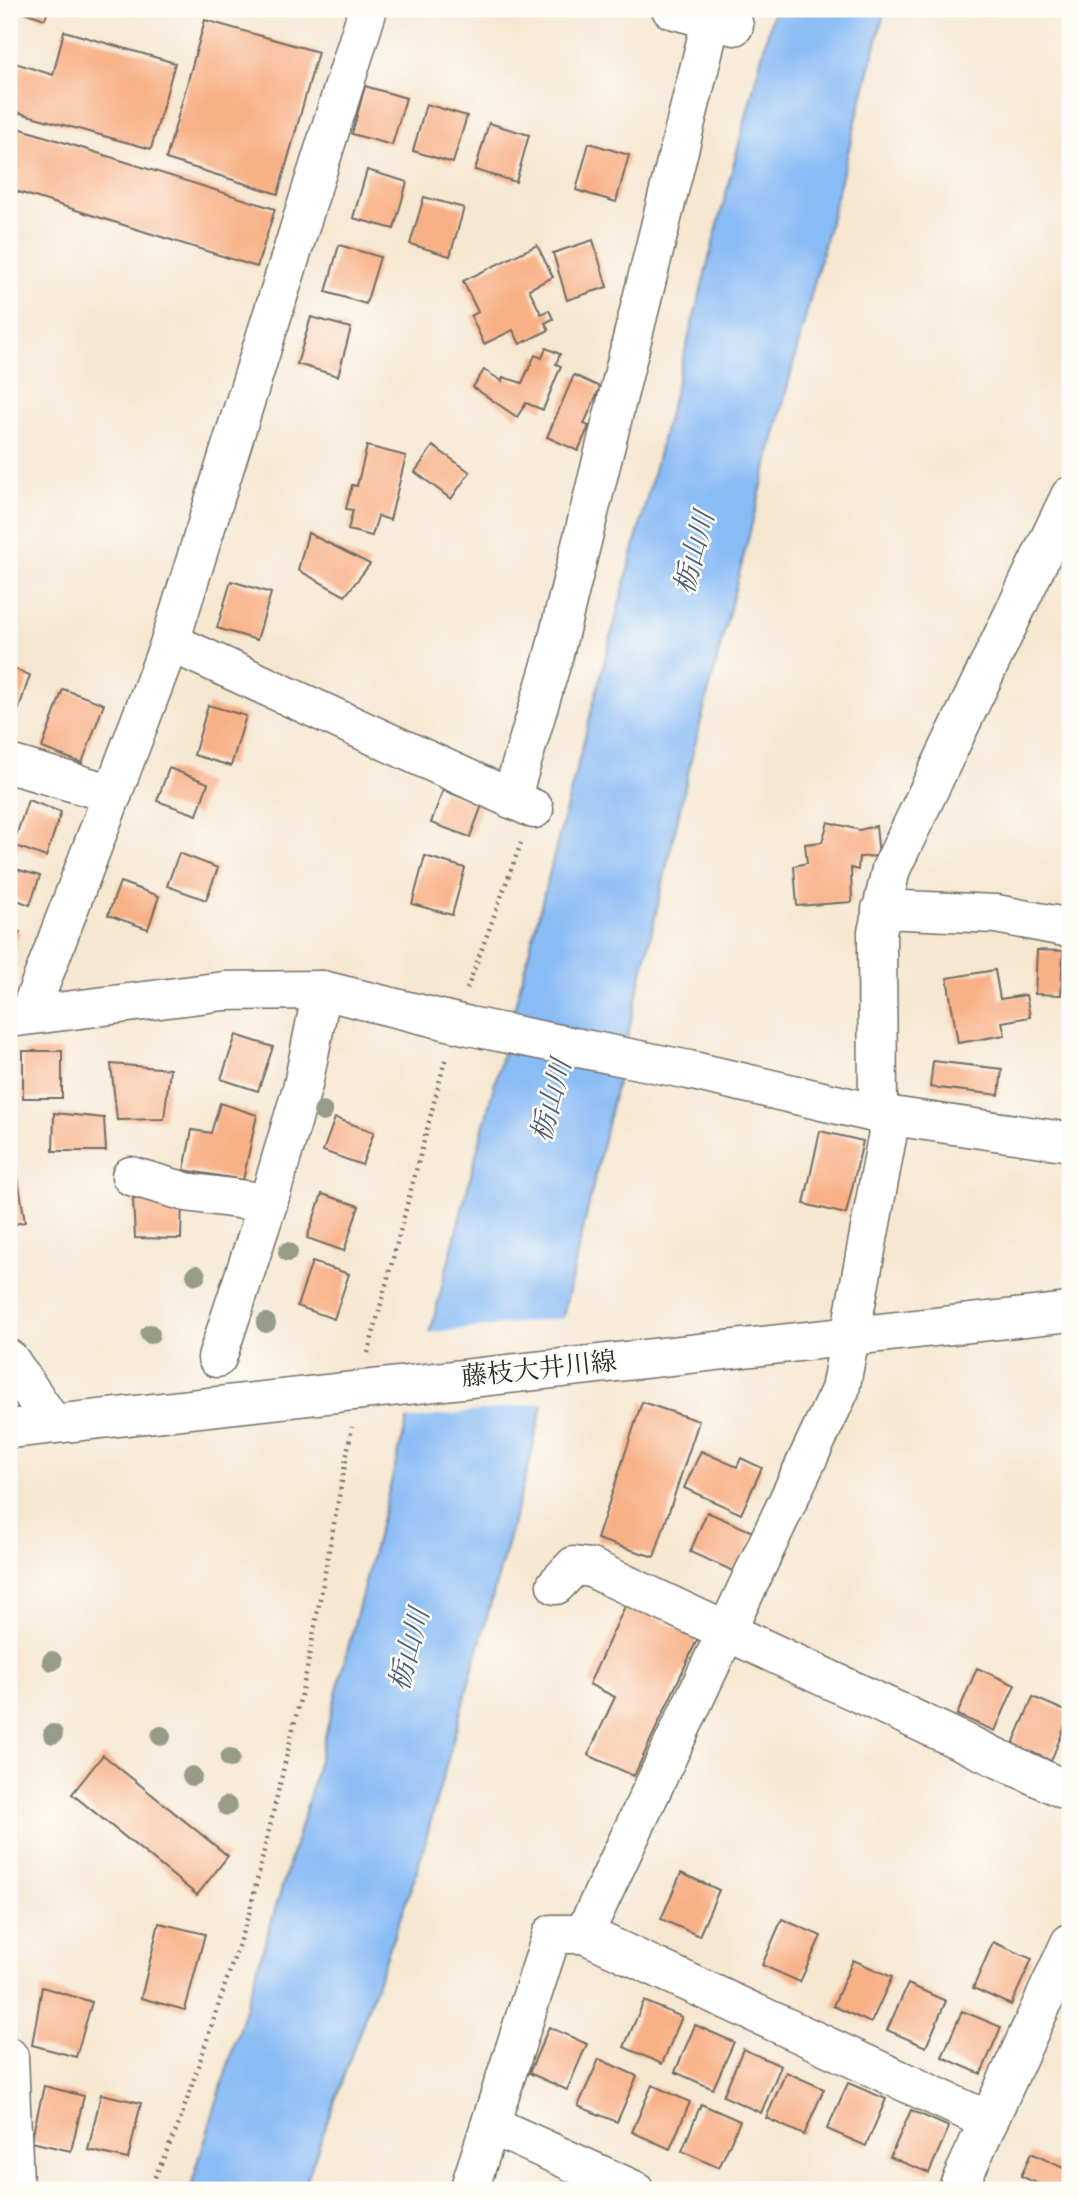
<svg xmlns="http://www.w3.org/2000/svg" width="1079" height="2199" viewBox="0 0 1079 2199" font-family="'IM FELL English','Noto Serif JP',serif">
<rect width="100%" height="100%" fill="#fdfcf7"/>
<filter id="ink" filterUnits="userSpaceOnUse"><feTurbulence type="fractalNoise" baseFrequency=".0143" numOctaves="2"/><feDisplacementMap in="SourceGraphic" scale="14" xChannelSelector="R" yChannelSelector="G"/><feConvolveMatrix kernelMatrix="1 2 1 2 8 2 1 2 1" color-interpolation-filters="sRGB"/></filter>
<filter id="wash" filterUnits="userSpaceOnUse"><feTurbulence type="fractalNoise" baseFrequency=".00686" numOctaves="4" result="noise"/><feDisplacementMap in="SourceGraphic" scale="28" xChannelSelector="R" yChannelSelector="G"/><feGaussianBlur stdDeviation="1.57" result="paint"/><feColorMatrix in="noise" values="0 0 0 0 0 0 0 0 0 0 0 0 0 0 0 0 0 1.4 0 .05"/><feComposite in="paint" operator="in"/></filter>
<g filter="url(#wash)">
<rect width="100%" height="100%" fill="#f6e7d1"/>
<polygon fill="#89bbf5" stroke="#5a7390" stroke-width="2" points="774,9 885,9 693,752 529,1464 417,1871 303,2190 190,2190 309,1798"/>
<polygon fill="#f6e7d1" points="566,1318 546,1403 404,1420 427,1333"/>
<g id="blocks">
<g fill="#f8b187">
<polygon points="15,9 49,9 45,19"/>
<polygon points="205,20 318,52 278,194 166,159"/>
<polygon points="64,31 175,63 151,149 9,110 9,61 53,75"/>
<polygon points="365,86 406,98 392,145 352,134"/>
<polygon points="426,104 467,116 453,163 413,151"/>
<polygon points="489,123 529,135 516,182 475,170"/>
<polygon points="9,125 275,209 257,267 9,189"/>
<polygon points="589,143 629,155 616,202 576,190"/>
<polygon points="367,170 407,182 394,229 353,218"/>
<polygon points="424,197 464,208 450,256 410,244"/>
<polygon points="593,240 607,287 567,300 553,253"/>
<polygon points="339,245 380,257 366,304 326,292"/>
<polygon points="537,245 553,277 529,289 541,314 549,310 553,319 545,323 549,330 520,344 513,330 484,344 471,316 478,312 463,281"/>
<polygon points="311,317 351,328 338,376 297,364"/>
<polygon points="546,348 560,354 556,364 561,366 543,410 526,403 517,417 473,387 484,370 502,381 503,377 522,383 535,355 542,358"/>
<polygon points="574,375 600,387 584,424 589,426 578,451 547,437"/>
<polygon points="367,446 406,456 390,520 378,516 372,536 348,530 353,510 346,509 352,485 357,486"/>
<polygon points="433,446 470,472 451,499 415,472"/>
<polygon points="308,533 370,564 345,596 298,570"/>
<polygon points="231,581 271,593 257,640 217,628"/>
<polygon points="9,667 30,675 18,711 9,708"/>
<polygon points="63,689 104,704 82,763 42,748"/>
<polygon points="208,705 246,716 231,766 194,755"/>
<polygon points="169,768 208,783 197,815 157,801"/>
<polygon points="443,790 482,805 470,837 431,823"/>
<polygon points="28,800 61,812 46,857 13,845"/>
<polygon points="828,822 859,830 876,826 879,856 859,857 858,870 851,868 852,902 797,906 794,866 807,863 805,844 822,842"/>
<polygon points="179,853 218,868 206,900 167,886"/>
<polygon points="425,856 465,868 452,915 412,904"/>
<polygon points="9,867 40,876 30,905 9,897"/>
<polygon points="120,882 159,896 148,929 108,915"/>
<polygon points="9,927 20,932 9,963"/>
<polygon points="1037,950 1063,951 1061,995 1035,994"/>
<polygon points="995,970 1000,999 1026,995 1030,1017 1002,1022 1005,1035 958,1043 947,978"/>
<polygon points="236,1035 273,1047 258,1091 221,1079"/>
<rect x="23" y="1051" width="39" height="47"/>
<polygon points="933,1061 1002,1069 999,1095 930,1087"/>
<polygon points="111,1064 170,1069 164,1119 117,1120"/>
<polygon points="220,1103 257,1115 243,1180 184,1170 192,1130 211,1133"/>
<polygon points="54,1113 104,1118 106,1151 53,1151"/>
<polygon points="335,1118 374,1132 362,1165 323,1151"/>
<polygon points="9,1124 25,1222 9,1225"/>
<polygon points="820,1131 863,1141 846,1214 804,1204"/>
<polygon points="322,1194 359,1206 344,1251 307,1238"/>
<polygon points="182,1198 181,1239 135,1238 133,1199"/>
<polygon points="312,1262 349,1274 334,1319 297,1306"/>
<polygon points="642,1402 699,1421 654,1557 597,1539"/>
<polygon points="701,1451 737,1467 741,1458 762,1468 741,1514 684,1488"/>
<polygon points="707,1512 755,1533 738,1573 690,1552"/>
<polygon points="626,1604 698,1638 634,1776 588,1755 615,1697 589,1684"/>
<polygon points="977,1668 1015,1685 995,1731 957,1715"/>
<polygon points="1033,1697 1070,1713 1051,1761 1013,1744"/>
<polygon points="103,1755 228,1856 197,1895 72,1794"/>
<polygon points="681,1873 719,1890 699,1936 661,1919"/>
<polygon points="782,1919 821,1936 800,1982 762,1965"/>
<polygon points="159,1923 205,1934 185,2010 141,1998"/>
<polygon points="993,1942 1032,1959 1011,2005 973,1988"/>
<polygon points="853,1960 892,1977 871,2023 833,2006"/>
<polygon points="908,1984 946,2001 926,2047 887,2030"/>
<polygon points="42,1987 92,2002 76,2057 32,2045"/>
<polygon points="644,2001 682,2017 662,2064 624,2047"/>
<polygon points="962,2011 1001,2027 981,2074 942,2057"/>
<polygon points="695,2025 734,2042 713,2089 675,2072"/>
<polygon points="549,2027 587,2044 567,2090 529,2073"/>
<polygon points="743,2049 781,2066 761,2113 723,2096"/>
<polygon points="599,2059 637,2076 617,2122 578,2106"/>
<polygon points="786,2072 824,2089 804,2135 766,2118"/>
<polygon points="848,2083 886,2099 866,2146 827,2129"/>
<polygon points="652,2085 690,2102 670,2149 632,2132"/>
<polygon points="44,2086 84,2096 71,2151 31,2142"/>
<polygon points="101,2094 141,2103 128,2159 88,2150"/>
<polygon points="701,2104 740,2121 719,2168 682,2151"/>
<polygon points="911,2110 949,2127 929,2173 890,2157"/>
<polygon points="1031,2153 1070,2171 1069,2190 1051,2190 1021,2176"/>
</g>
</g>
</g>
<g filter="url(#ink)">
<use href="#blocks" fill-opacity="0" stroke="#726d65" stroke-width="2"/>
<g fill="none" stroke-linecap="round" stroke-linejoin="round">
<g stroke="#726d65" stroke-width="41">
<g id="minor">
<polyline points="671,9 734,26"/>
<polyline points="170,642 534,809"/>
<polyline points="9,764 113,794"/>
<polyline points="511,799 553,658 714,9"/>
<polyline points="881,909 996,914 1070,928"/>
<polyline points="29,1014 170,642 368,9"/>
<polyline points="9,1018 224,991 322,990 469,1026 689,1070 878,1114 1070,1142"/>
<polyline points="878,1114 877,932 891,869 1070,496"/>
<polyline points="891,1116 840,1390 584,1934 989,2121"/>
<polyline points="131,1176 186,1192 268,1203"/>
<polyline points="217,1358 268,1203 303,1085 322,990"/>
<polyline points="556,1585 574,1566 591,1568 1070,1792"/>
<polyline points="9,2057 14,2184 9,2183"/>
<polyline points="491,2125 634,2190"/>
<polyline points="469,2190 552,1934 584,1934"/>
<polyline points="957,2190 1070,1943"/>
</g>
</g>
<g stroke="#726d65" stroke-width="41">
<g id="major">
<polyline points="9,1359 53,1424"/>
<polyline points="9,1429 1070,1312"/>
</g>
</g>
<g stroke="#726d65" stroke-width="4.5" stroke-dasharray="2 5" stroke-linecap="butt">
<polyline points="467,989 521,843"/>
<polyline points="368,1353 446,1057"/>
<polyline points="149,2190 179,2124 250,1910 306,1674 352,1427"/>
</g>
<use href="#minor" stroke="#fff" stroke-width="38"/>
<use href="#major" stroke="#fff" stroke-width="38"/>
</g>
<g fill="#979c86">
<circle cx="323" cy="1112" r="10"/>
<circle cx="288" cy="1252" r="10"/>
<circle cx="196" cy="1275" r="10"/>
<circle cx="266" cy="1323" r="10"/>
<circle cx="150" cy="1334" r="10"/>
<circle cx="52" cy="1661" r="10"/>
<circle cx="53" cy="1734" r="10"/>
<circle cx="161" cy="1736" r="10"/>
<circle cx="230" cy="1758" r="10"/>
<circle cx="192" cy="1776" r="10"/>
<circle cx="227" cy="1806" r="10"/>
</g>
</g>
<g text-anchor="middle" dominant-baseline="central" stroke-width="5" stroke-linejoin="round" paint-order="stroke">
<g font-size="26" fill="#2b2b2b" stroke="#fdfcf7">
<text transform="translate(539 1370) rotate(-6)">藤枝大井川線</text>
</g>
<g font-size="28" font-style="italic" fill="#4c5d72" stroke="#fdfcf7">
<text transform="translate(696 553) rotate(-75)">栃山川</text>
<text transform="translate(553 1101) rotate(-75)">栃山川</text>
<text transform="translate(411 1650) rotate(-75)">栃山川</text>
</g>
</g>
<rect width="1079" height="2199" fill="none" stroke="#fdfcf7" stroke-width="35"/>
</svg>
